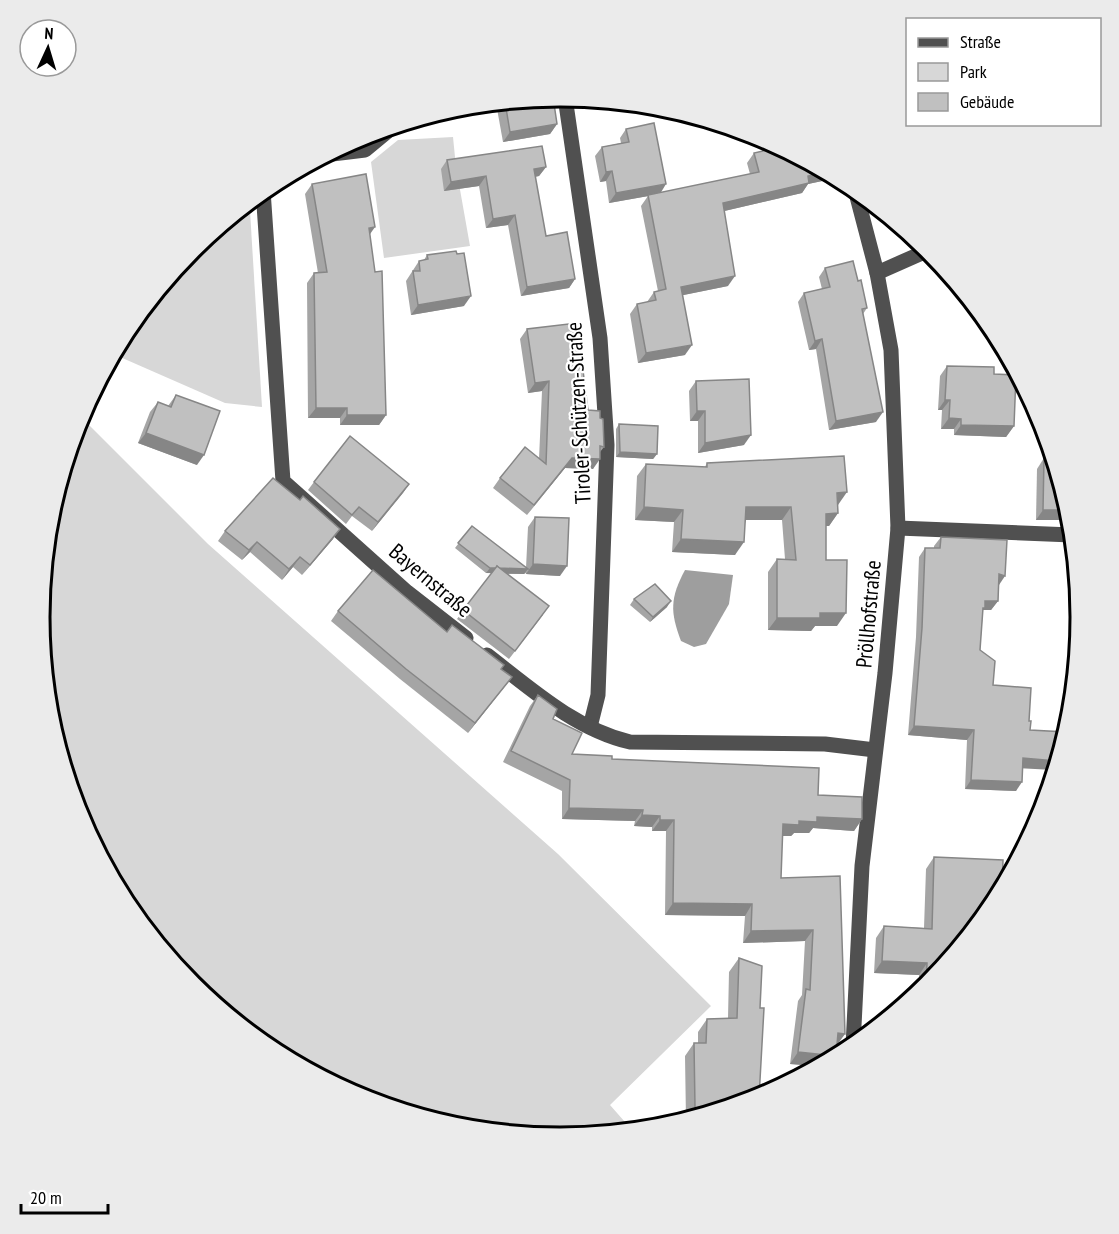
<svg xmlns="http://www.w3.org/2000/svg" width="1119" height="1234" viewBox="0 0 1119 1234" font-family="'PT Sans Narrow',sans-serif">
<rect width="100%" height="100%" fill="#fff"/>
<g fill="#d7d7d7">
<polygon points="453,137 456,167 470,246 384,258 371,162 398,140"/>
<polygon points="248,203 250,211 262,407 225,403 120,357 114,352 127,328 192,249"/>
<polygon points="80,416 208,544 558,854 711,1006 610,1105 632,1130 559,1137 458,1127 360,1098 270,1050 191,985 127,906 78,816 49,718 39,617 49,515"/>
</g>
<path fill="#9e9e9e" d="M685,570L733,575L729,604L706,644L694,647L681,641C670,612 670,598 685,570Z"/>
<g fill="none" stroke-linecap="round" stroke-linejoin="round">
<g stroke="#505050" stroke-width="15">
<polyline points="565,97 600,338 607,445 598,695 590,727"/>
<polyline points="324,155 365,150 394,126"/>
<polyline points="263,190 283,481 407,592 466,638"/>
<polyline points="877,273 929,250"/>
<polyline points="898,528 1072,535"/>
<path d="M487,655C531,689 575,729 630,742L825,744L875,750"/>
<polyline points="853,1046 862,866 885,673 898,528 891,350 877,273 855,189"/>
</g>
</g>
<g fill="#a5a5a5">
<polygon points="553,97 557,124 550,134 503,142 496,103"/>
<polygon points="626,129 660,193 750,174 747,163 754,153 762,151 759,136 831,175 827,180 808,184 802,193 724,211 728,286 683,295 685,355 638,363 630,314 637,304 647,302 654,292 658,291 641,206 648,196 609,203 606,181 600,182 595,156 602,147 621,143 620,138"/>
<polygon points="447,160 546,167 539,176 535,177 546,236 575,279 569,288 521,296 508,225 486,228 479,186 444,191 441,169"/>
<polygon points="312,184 370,235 386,415 379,425 340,425 340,418 308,418 307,283 314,273 318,273 305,194"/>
<polygon points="427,255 464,306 411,315 406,281 419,261 424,260"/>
<polygon points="825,268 858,281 867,308 863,314 876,422 829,430 816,349 809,350 798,302 804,293 822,289 819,277"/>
<polygon points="527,329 588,410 600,418 604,447 600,452 593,469 565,468 527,515 493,488 500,478 539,459 542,391 528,393 520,339"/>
<polygon points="947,366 994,374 1014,426 1006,437 954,435 954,429 941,429 942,410 938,410 940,376"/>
<polygon points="696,381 744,445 698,453 698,421 690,421 689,391"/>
<polygon points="176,395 197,465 138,443 150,412 158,402 168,406"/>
<polygon points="619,424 657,454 653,459 616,457 616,429"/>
<polygon points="1044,458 1059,520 1036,520 1037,469"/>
<polygon points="707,463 838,505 838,513 829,526 826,526 826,560 837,626 815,626 811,631 768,630 768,572 777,559 785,559 782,520 746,520 735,555 672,552 674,522 635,520 637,476 646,464 705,467"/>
<polygon points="314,482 409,484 372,531 352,516 346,524 308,490"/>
<polygon points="535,517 560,576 526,574 526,573 524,574 506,574 543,615 509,659 457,619 492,573 486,573 455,548 472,526 526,568 528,527"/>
<polygon points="225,531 333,539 302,575 293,567 282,580 250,552 242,560 218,541"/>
<polygon points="941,537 999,585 998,601 991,610 983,610 983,611 980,650 1023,768 1016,791 965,789 967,740 908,735 916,637 919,557 925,548 934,548 934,546"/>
<polygon points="634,599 667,607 650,622 630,605"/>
<polygon points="338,611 447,632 512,677 468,733 400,679 331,621"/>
<polygon points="538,695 553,719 572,754 612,759 818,795 862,819 854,831 813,828 809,833 794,833 791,836 782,836 781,878 840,876 837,1045 835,1057 817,1066 790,1064 798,1001 802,995 805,941 743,943 745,916 665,915 666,831 652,831 652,827 634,826 635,821 562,819 562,791 503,762 530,706"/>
<polygon points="934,857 1003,860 927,985 919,992 919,975 874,973 876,938 884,926 924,928 926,869"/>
<polygon points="739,958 760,1008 759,1098 686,1120 685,1056 694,1043 698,1043 698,1032 707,1019 728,1018 729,972"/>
</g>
<g fill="#868686">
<polygon points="557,124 550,134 503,142 510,132"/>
<polygon points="546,167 539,176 527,178 534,169"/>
<polygon points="612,171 606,181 600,182 606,172"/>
<polygon points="825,172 831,175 827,180 808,184 802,193 716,213 723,203 808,176"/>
<polygon points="486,176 479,186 444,191 451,182"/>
<polygon points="666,184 660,194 609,203 616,193"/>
<polygon points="515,215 508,225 486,228 493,219"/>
<polygon points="375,227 368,237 369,228"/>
<polygon points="735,276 728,286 674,297 681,287"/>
<polygon points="575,279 569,288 521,296 527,287"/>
<polygon points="471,296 464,306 411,315 418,305"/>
<polygon points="822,339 816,349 809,350 815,341"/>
<polygon points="692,345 685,355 638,363 646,353"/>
<polygon points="549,381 542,391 528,393 535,383"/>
<polygon points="945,400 950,400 942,410 938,410"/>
<polygon points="316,408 347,408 340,418 308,418"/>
<polygon points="697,411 705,411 698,421 690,421"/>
<polygon points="883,412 876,422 829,430 836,421"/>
<polygon points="347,415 386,415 379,425 340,425"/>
<polygon points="949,418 961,419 954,429 941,429"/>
<polygon points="961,425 1014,426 1006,437 954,435"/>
<polygon points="146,433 204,455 197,465 138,443"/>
<polygon points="751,435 744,445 698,453 705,443"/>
<polygon points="620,452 657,454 653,459 616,457"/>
<polygon points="572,458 600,459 593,469 565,468 527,515"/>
<polygon points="409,484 403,493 372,531 378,522"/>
<polygon points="847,492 838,505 837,493"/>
<polygon points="644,507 683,510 674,522 635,520"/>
<polygon points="746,507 791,507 782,520 737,520"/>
<polygon points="1043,510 1066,510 1059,520 1036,520"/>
<polygon points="838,513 829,526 817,526 826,514"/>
<polygon points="340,529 333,539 302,575 310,565"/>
<polygon points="681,539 744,542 735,555 672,552"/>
<polygon points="257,542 250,552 242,560 249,550"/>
<polygon points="300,557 293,567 282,580 289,569"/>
<polygon points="533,564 567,566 560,576 526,574"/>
<polygon points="490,568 528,569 524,574 486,573"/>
<polygon points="999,574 1005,576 999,585"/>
<polygon points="671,601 667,607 650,622 653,617"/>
<polygon points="985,601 998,601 991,610 983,610 978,618"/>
<polygon points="820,613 846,613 837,626 815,626 811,631 768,630 777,618"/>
<polygon points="512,677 505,686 468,733 475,723"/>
<polygon points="914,726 974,730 967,740 908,735"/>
<polygon points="1023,758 1057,761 1054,770 1016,768"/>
<polygon points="971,780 1022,782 1016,791 965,789"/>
<polygon points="569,808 643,810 635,821 562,819"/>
<polygon points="642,815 660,816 652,827 634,826"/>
<polygon points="817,817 862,819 854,831 813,828 809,833 794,833 791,836 775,836 783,824"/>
<polygon points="660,820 674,820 666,831 652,831"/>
<polygon points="673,903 752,904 745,916 665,915"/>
<polygon points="813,930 805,941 743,943 751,931"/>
<polygon points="882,961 927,963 919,975 874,973"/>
<polygon points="838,1033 845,1034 837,1045"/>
<polygon points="798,1052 836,1056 817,1066 790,1064"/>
</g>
<g fill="#c0c0c0" stroke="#868686" stroke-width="1.5">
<polygon points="553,97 557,124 510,132 505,102"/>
<polygon points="654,123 666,184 616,193 612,171 606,172 602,147 629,142 626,129"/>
<polygon points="770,142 825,172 808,176 809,183 723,203 735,276 681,287 692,345 646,353 637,304 656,300 654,292 666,289 648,195 759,172 754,153 771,149"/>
<polygon points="542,146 546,167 534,169 546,236 567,232 575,279 527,287 515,215 493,219 486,176 451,182 447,160"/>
<polygon points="366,174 375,227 369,228 375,272 382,271 386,415 347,415 347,408 316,408 314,273 327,272 312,184"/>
<polygon points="456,251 457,254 464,253 471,296 418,305 413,271 420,271 419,261 428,259 427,255"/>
<polygon points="853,261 858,281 861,280 867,308 862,309 883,412 836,421 822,339 815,341 804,293 830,287 825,268"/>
<polygon points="577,323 588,410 600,411 600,418 603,419 604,447 600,446 600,459 572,458 534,505 500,478 525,447 546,464 549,381 535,383 527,329"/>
<polygon points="947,366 994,367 994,374 1016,375 1014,426 961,425 961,419 949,418 950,400 945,400"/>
<polygon points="749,379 751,435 705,443 705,411 697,411 696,381"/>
<polygon points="176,395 220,411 204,455 146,433 158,402 171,407"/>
<polygon points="619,424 658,426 657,454 620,452"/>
<polygon points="350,436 409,484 378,522 359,507 352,515 314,482"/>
<polygon points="844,456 847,492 837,493 838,513 826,514 826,560 847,560 846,613 820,613 820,618 777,618 777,559 796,560 791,507 746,507 744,542 681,539 683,510 644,507 646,464 707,467 707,463"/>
<polygon points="1044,458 1053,459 1067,504 1066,510 1043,510"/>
<polygon points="273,478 300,500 303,496 340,529 310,565 300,557 289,569 257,542 249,550 225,531"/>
<polygon points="535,517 569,518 567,566 533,564"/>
<polygon points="472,526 528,569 499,568 497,566 496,568 490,568 458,543"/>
<polygon points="941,537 1007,540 1005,576 999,574 998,601 985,601 985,608 983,608 980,650 995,661 993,685 1031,688 1029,721 1031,721 1030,730 1066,732 1057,761 1023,758 1022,782 971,780 974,730 914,726 922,628 925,548 940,548"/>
<polygon points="497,566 549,606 515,651 463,610"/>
<polygon points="373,570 447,632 452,625 504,665 501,669 512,677 475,723 406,669 338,611"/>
<polygon points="655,584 671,601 653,617 634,599"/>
<polygon points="538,695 557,709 553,719 582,733 572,754 612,756 612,759 819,768 818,795 862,797 862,819 817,817 817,822 799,821 799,825 783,824 781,878 840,876 845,1034 838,1033 836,1056 798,1052 806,989 810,990 813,930 751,931 752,904 673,903 674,820 660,820 660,816 642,815 643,810 569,808 570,780 511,751"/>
<polygon points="934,857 1003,860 1002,888 992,906 926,986 927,963 882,961 884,926 932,929"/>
<polygon points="739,958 762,966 760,1008 764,1008 759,1098 703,1115 695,1107 694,1043 706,1043 707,1019 737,1018"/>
</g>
<g text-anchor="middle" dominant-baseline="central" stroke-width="4.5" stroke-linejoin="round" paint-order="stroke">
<g font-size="22" fill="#000" stroke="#fff">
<text transform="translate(578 413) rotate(-93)">Tiroler-Schützen-Straße</text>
<text transform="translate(431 580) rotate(40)">Bayernstraße</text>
<text transform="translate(868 614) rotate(-85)">Pröllhofstraße</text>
</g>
</g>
<path d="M0 0H1119V1234H0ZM50 617a510 510 0 1 1 1020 0a510 510 0 1 1-1020 0Z" fill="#ebebeb" fill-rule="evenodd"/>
<path fill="none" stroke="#000" stroke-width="3" d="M50 617a510 510 0 1 1 1020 0a510 510 0 1 1-1020 0Z"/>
<rect x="906" y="18" width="195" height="108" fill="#ffffff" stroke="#999999" stroke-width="1.5"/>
<rect x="918" y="38" width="30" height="9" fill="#505050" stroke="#999999" stroke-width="1.5"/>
<text x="960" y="48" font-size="18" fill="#000000">Straße</text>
<rect x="918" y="63" width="30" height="18" fill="#d7d7d7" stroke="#999999" stroke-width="1.5"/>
<text x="960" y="78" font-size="18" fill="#000000">Park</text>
<rect x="918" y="93" width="30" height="18" fill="#c0c0c0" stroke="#999999" stroke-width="1.5"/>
<text x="960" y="108" font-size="18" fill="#000000">Gebäude</text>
<g transform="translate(48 48) rotate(4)"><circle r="28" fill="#ffffff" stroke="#999999" stroke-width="1.5"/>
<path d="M0-4.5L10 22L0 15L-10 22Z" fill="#000000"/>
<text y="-9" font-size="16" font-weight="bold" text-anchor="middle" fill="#000000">N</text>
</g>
<path d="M21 1204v9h87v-9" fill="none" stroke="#000000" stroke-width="3"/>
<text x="30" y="1204" font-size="18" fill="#000000" stroke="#ffffff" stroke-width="4.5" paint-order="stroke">20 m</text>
</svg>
